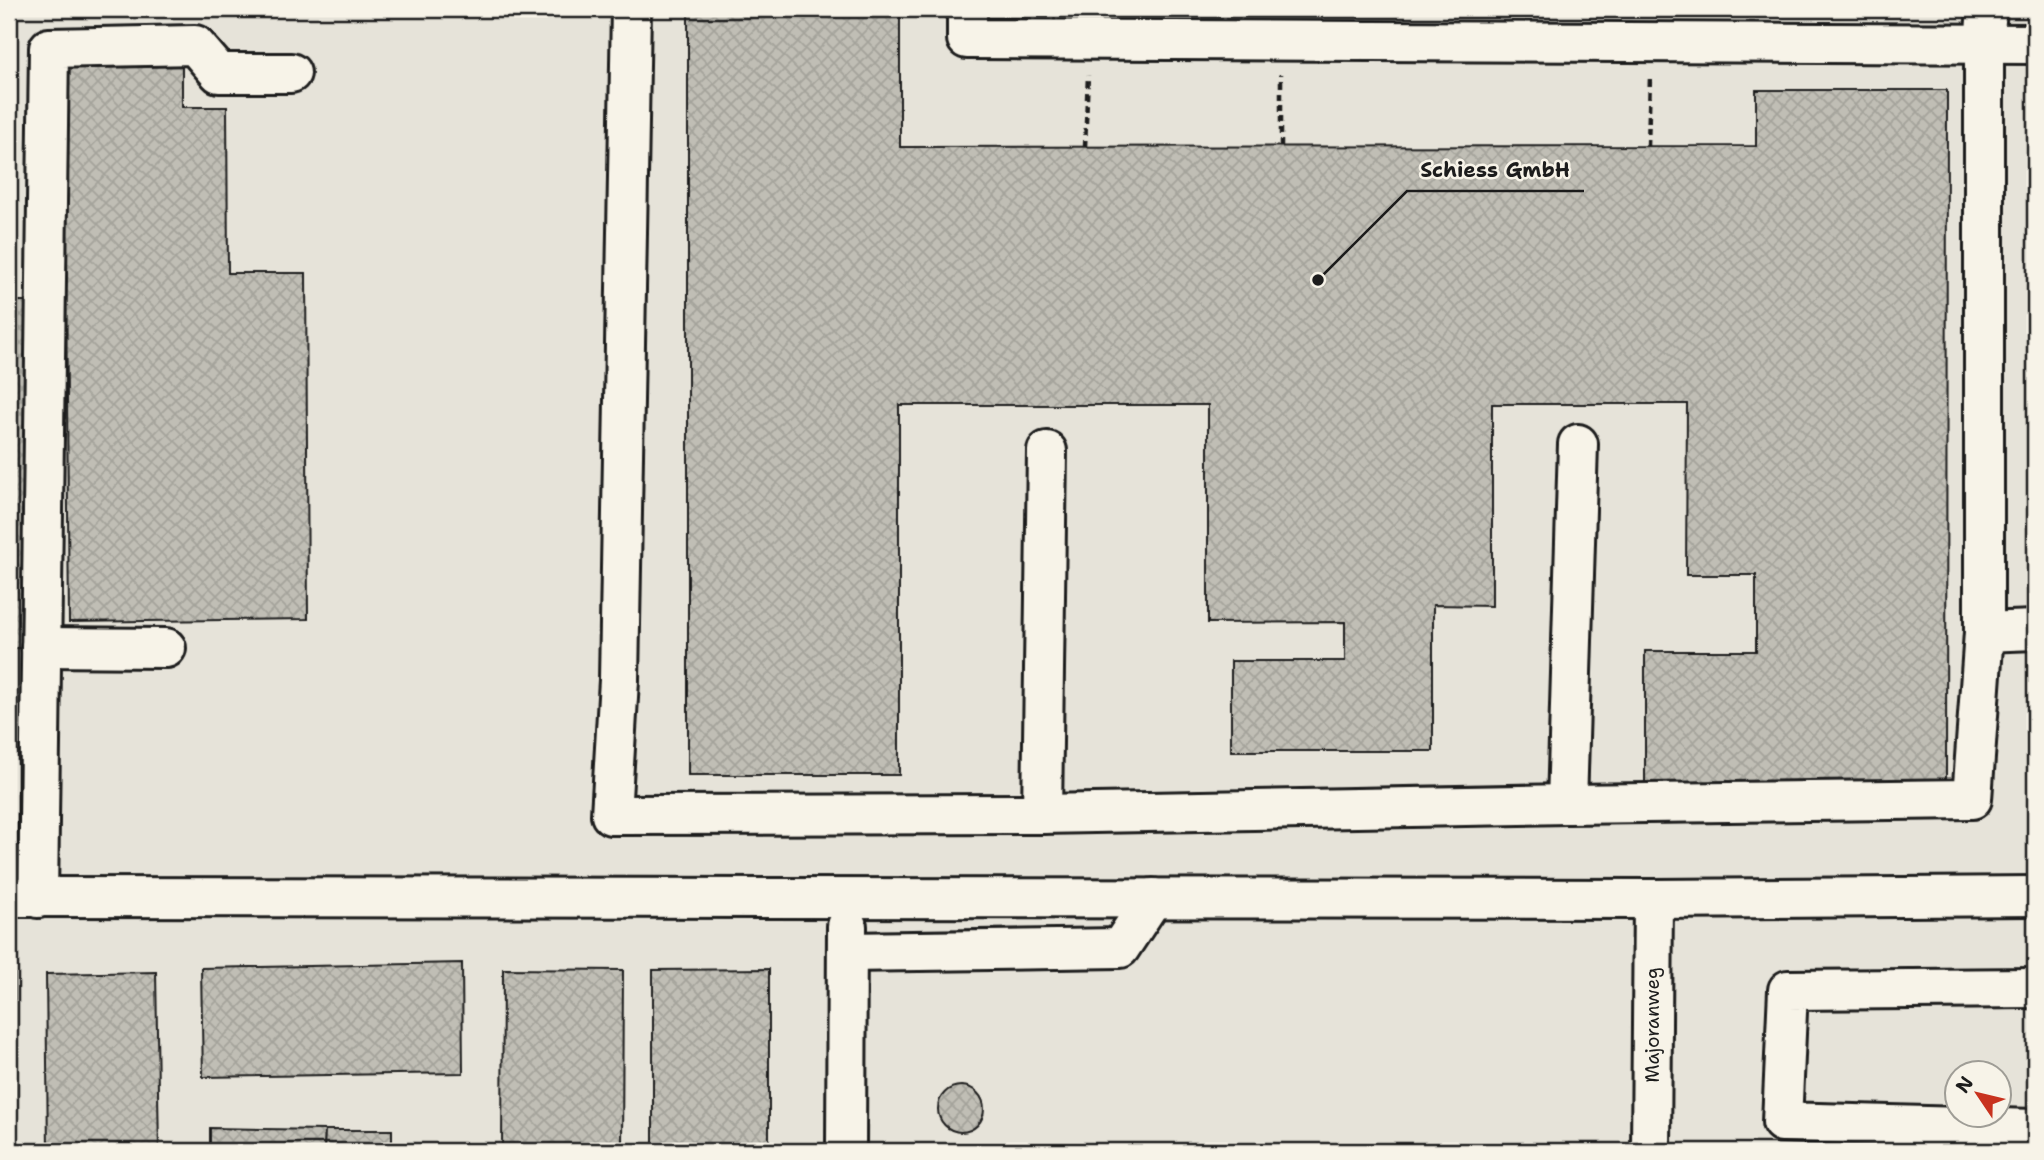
<svg xmlns="http://www.w3.org/2000/svg" width="2044" height="1160" viewBox="0 0 2044 1160" font-family="'Shantell Sans',sans-serif">
<defs>
<pattern id="building-cross-hatch" width="8" height="8" patternUnits="userSpaceOnUse" patternTransform="scale(1.75)"><rect width="8" height="8" fill="#c0beb5"/><path d="M0 0l8 8M0 8l8-8" fill="none" stroke="#a4a39b"/></pattern>
</defs>
<rect width="100%" height="100%" fill="#f7f3e8"/>
<filter id="ink" filterUnits="userSpaceOnUse"><feTurbulence type="fractalNoise" baseFrequency=".0143" numOctaves="2"/><feDisplacementMap in="SourceGraphic" scale="14" xChannelSelector="R" yChannelSelector="G"/><feConvolveMatrix kernelMatrix="1 2 1 2 8 2 1 2 1" color-interpolation-filters="sRGB"/></filter>
<g filter="url(#ink)">
<path fill="#e6e3d9" fill-rule="evenodd" d="M9,9H2035V1151H9ZM1956,1072H1998V1114H1956Z"/>
<g fill="url(#building-cross-hatch)" stroke="#1c1c1c" stroke-width="2">
<polygon points="688,9 900,9 900,147 1756,146 1756,90 1947,90 1946,783 1645,784 1645,651 1756,651 1756,575 1686,575 1687,404 1492,404 1492,606 1433,605 1433,751 1231,751 1231,661 1345,661 1345,622 1208,623 1208,405 899,405 899,775 688,775"/>
<polygon points="182,65 182,107 227,107 228,273 306,273 308,619 69,622 64,66"/>
<polygon points="9,301 30,301 29,648 9,648"/>
<polygon points="462,963 463,1073 203,1077 201,968"/>
<polygon points="503,969 623,970 622,1151 502,1151"/>
<polygon points="769,969 769,1151 653,1151 653,970"/>
<polygon points="156,972 159,1151 48,1151 46,974"/>
<polygon points="9,974 15,974 16,1151 9,1151"/>
<circle cx="961" cy="1109" r="23"/>
<polygon points="210,1128 325,1130 324,1151 210,1151"/>
<polygon points="325,1130 392,1130 392,1151 324,1151"/>
</g>
<g fill="none" stroke-linecap="round" stroke-linejoin="round">
<g stroke="#1c1c1c" stroke-width="44">
<g id="minor">
<polyline points="631,9 619,680 611,815 1042,814 1567,804 1972,799 1984,632 1984,44 1987,9"/>
<polyline points="967,9 967,39 2035,44"/>
<polyline points="1984,632 2035,630"/>
<polyline points="41,647 166,648"/>
<polyline points="1567,804 1578,444"/>
<polyline points="1042,814 1047,451"/>
<polyline points="9,897 1653,899 2035,896"/>
<polyline points="38,898 49,48 195,45 219,73 291,73"/>
<polyline points="847,952 1120,948 1153,898"/>
<polyline points="2035,988 1788,990 1782,1122 2035,1129"/>
<polyline points="846,1151 847,926"/>
<polyline points="1651,1151 1653,899"/>
</g>
</g>
<g stroke="#1c1c1c" stroke-width="4.5" stroke-dasharray="7 5" stroke-linecap="butt">
<polyline points="1648,146 1650,77"/>
<polyline points="1085,147 1088,75"/>
<polyline points="1281,147 1281,74"/>
</g>
<use href="#minor" stroke="#f7f3e8" stroke-width="38"/>
</g>
</g>
<g text-anchor="middle" dominant-baseline="central" stroke-width="5" stroke-linejoin="round" paint-order="stroke">
<g font-size="19" fill="#1c1c1c" stroke="#f7f3e8">
<text transform="translate(1652 1025) rotate(-90)">Majoranweg</text>
</g>
</g>
<path fill="none" stroke="#1c1c1c" stroke-width="2.5" d="M1318 280L1407 191H1584"/>
<circle fill="#1c1c1c" stroke="#f7f3e8" stroke-width="2.5" cx="1318" cy="280" r="7"/>
<g font-size="21" text-anchor="middle" font-weight="bold" fill="#1c1c1c" stroke="#f7f3e8" stroke-width="5" stroke-linejoin="round" paint-order="stroke">
<text x="1495" y="177">Schiess GmbH</text>
</g>
<rect width="2044" height="1160" fill="none" stroke="#f7f3e8" stroke-width="35"/>
<rect x="18" y="18" width="2009" height="1125" fill="none" stroke="#1c1c1c" stroke-width="2.5" filter="url(#ink)"/>
<g transform="translate(1978 1094) rotate(305)"><circle r="33" fill="#f7f3e8" stroke="#9f9d96" stroke-width="2"/>
<path d="M0-5L12 26L0 18L-12 26Z" fill="#c8321e"/>
<text y="-10" font-size="19" font-weight="bold" text-anchor="middle" fill="#1c1c1c">N</text>
</g>
</svg>
